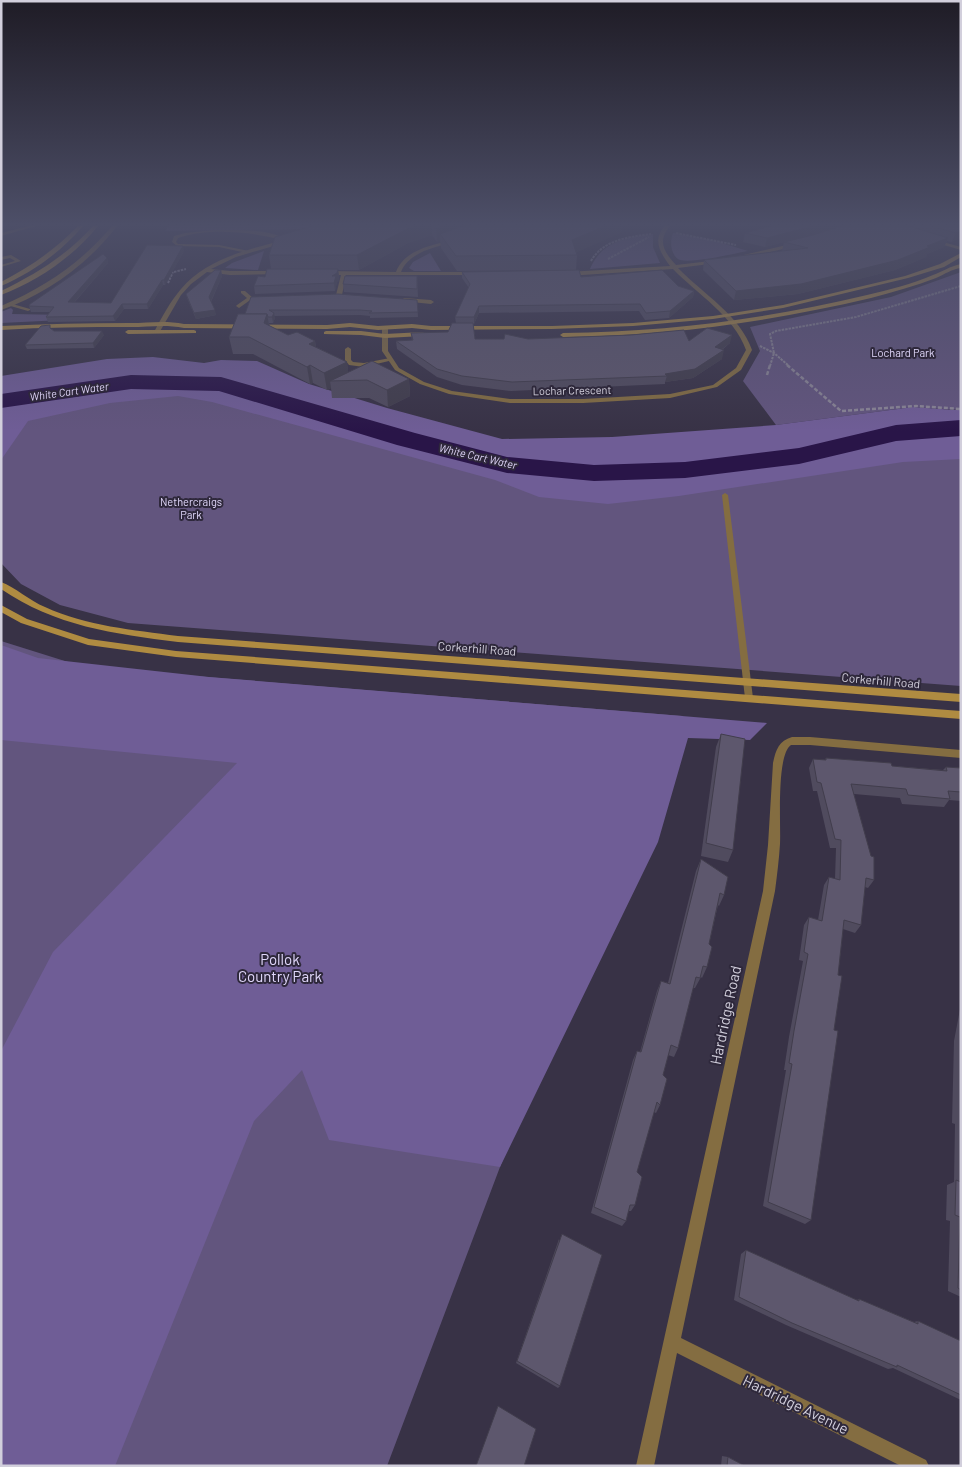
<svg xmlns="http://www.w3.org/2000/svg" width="962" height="1467" viewBox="0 0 962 1467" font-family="Barlow,sans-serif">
<rect width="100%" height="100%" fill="#383246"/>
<g fill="#62557e">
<polygon points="169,226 322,226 312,229 165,231"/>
<path d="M673,233L712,240L748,251C736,253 687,265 678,259C670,253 670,241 673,233Z"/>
<path d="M653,234V247L660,263L590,269C601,242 626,237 653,234Z"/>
<polygon points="264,251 258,270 225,268 232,263"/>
<polygon points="430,253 441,271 414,271 409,268 413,262"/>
<polygon points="961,272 961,410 913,407 776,425 743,381 760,351 750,327 891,297"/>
<polygon points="11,308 13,310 12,314 66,315 62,320 1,323 1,312"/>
<polygon points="182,387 500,472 961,437 961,686 128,623 60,605 21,584 1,563 1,407"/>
<polygon points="1,641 84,667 683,716 500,1167 387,1466 1,1466"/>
</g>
<g fill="#6f5d96">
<polygon points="153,357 204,363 221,360 257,361 309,384 387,408 502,439 612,437 776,425 913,407 955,410 961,410 961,459 903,462 679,496 608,504 539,497 495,480 212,402 178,396 110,403 28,421 1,460 1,376 107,359"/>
<polygon points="1,645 38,658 209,677 767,723 750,740 688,738 658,842 500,1167 329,1140 302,1070 254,1121 115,1466 1,1466 1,1051 53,952 237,763 1,740"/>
</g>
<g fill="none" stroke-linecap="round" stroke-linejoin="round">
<polygon fill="#291548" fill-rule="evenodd" points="131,375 221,377 415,433 507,457 594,465 685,462 799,448 896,425 961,420 961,436 896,441 799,464 685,478 594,481 507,473 397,445 219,391 131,389 1,408 1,394"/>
<g stroke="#8a8596" stroke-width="2" stroke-dasharray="2.5 1" stroke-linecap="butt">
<polyline points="676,233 736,245"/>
<polyline points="608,259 649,237"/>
<path d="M591,261C603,240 628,237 651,234"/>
<polyline points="174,272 186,269"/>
<polyline points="168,283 173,272"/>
<polyline points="760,346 774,353 789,366"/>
<polyline points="770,366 774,353 770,334 776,331 856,317 961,286"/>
</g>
<g stroke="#8a8596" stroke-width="2.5" stroke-dasharray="4 2" stroke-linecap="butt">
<polyline points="787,365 841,411 916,406 961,409"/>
<polyline points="767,375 770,365"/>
</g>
<g fill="#846d41" fill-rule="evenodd">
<path d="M214,230C237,230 268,228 288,240L286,241C255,232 209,227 178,238L176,242L178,244L219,245L249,251L247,253L219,247L177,246L172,242L174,236L185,233Z"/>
<polygon points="11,255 21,261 1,267 1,265 15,261 10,258 1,260 1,257"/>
<polygon points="9,303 30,309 30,310 28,311 7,305 7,304"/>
<polygon points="348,347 351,349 351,360 353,362 364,363 390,358 393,360 364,367 349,365 345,360 345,349"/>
<polygon points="725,493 728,495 753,698 749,701 745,698 722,495"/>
</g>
<g fill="#846d41" fill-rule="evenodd">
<polygon points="29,226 36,226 1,236 1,233"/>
<path d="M112,226H117C88,264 47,294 1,310V306C45,287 81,263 112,226Z"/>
<path d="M665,226H670C657,241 664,252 676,265L719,260V262L717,263L678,268C703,294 740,315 752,350L741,370L717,387L670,398L583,403H510L449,394L420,384L395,370L382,351V328L385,326L388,328V351L399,368L424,382L452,391L510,399H583L670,394L713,385L736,368L746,350C734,316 697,294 673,269L567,276L564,274L567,272L670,266C660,252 652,240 665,226Z"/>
<polygon points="932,239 961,247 961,250 930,241"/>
<path d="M285,240L287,242L236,257L211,269L230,271H280L282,272V274L230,275L207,272L191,284L181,295L159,333H155L154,332C162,317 170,302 181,289C206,259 249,249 285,240Z"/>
<path d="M452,240L454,242C435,247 409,252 401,272H475L477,273V275H346L342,295L339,297L336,295L341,275H324L321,273L324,271L396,272C404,250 432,245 452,240Z"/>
<polygon points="795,243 797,246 738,259 735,257"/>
<polygon points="241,291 245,291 253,298 239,308 236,306 237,305 247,298 241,293"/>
<polygon points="404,298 431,300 434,302 431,304 402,301 401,300"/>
<path d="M792,737H810L961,750V758L810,745H791C776,755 781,825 780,844C779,860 777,875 775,891L681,1338L926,1460L929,1466H901L677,1353L654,1466H636L763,891L768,845L773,763C776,749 779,741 792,737Z"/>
</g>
<g fill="#af8b41" fill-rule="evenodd">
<path d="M78,226H83C62,251 32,273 1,286V282C30,267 56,249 78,226Z"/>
<path d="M93,226H98C74,256 38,281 1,295V291C36,274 67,255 93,226Z"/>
<path d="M961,253V257L944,267L908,278L783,308L713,319L633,326L552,329L431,330L412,328L378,330L350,327L327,329L184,328C165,324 149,327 130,327C87,327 44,327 1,330V326C44,324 87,323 130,323C149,323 165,320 184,324L327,325L350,323L378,326L412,324L431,326H552L633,323L713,316L783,305L905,276L940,264Z"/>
<path d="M961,264V268C952,269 945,274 936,278C915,286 893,292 871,298C769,322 668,336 563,337L560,335L563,333C666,332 767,319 867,295C889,290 912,284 933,275C942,272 950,266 961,264Z"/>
<polygon points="194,330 196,331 196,333 128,334 125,332 128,330"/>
<polygon points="326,331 361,331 385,334 423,332 426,334 423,336 385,338 361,335 324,334 324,332"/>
<path d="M1,582C15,587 30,601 45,607C87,626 133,630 178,636L961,694V702L178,642C114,634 55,626 1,589Z"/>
<polygon points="1,605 27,619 89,639 176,651 961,711 961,719 176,657 88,645 21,623 1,612"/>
</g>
</g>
<g fill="#504b5e">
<polygon points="312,226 622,226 622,232 576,252 577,255 576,270 457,271 441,248 440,241 437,242 432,235 408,243 359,270 338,270 339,277 338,282 337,282 335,291 255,294 254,286 265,277 271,269 269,255"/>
<polygon points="772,226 961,226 952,242 947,241 944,247 927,254 926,257 895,270 798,294 734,300 703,270 704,260 782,251 784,242 813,235 829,230 765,247 743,242 745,233"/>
<polygon points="184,251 165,285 163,285 148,309 124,309 115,321 48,322 46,317 50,312 31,312 29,306 107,258 108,263 75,302 111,303"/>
<polygon points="221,270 222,276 211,302 216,315 196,319 188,300 186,294"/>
<polygon points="462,272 581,277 678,286 694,291 693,297 669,318 645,320 639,311 479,313 474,324 473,324 475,339 689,341 730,343 722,350 722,359 693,378 665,382 665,384 511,391 462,385 437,377 397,349 396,341 412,341 411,333 448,332 456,323 455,317 469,288 462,278"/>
<polygon points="417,276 418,297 344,292 343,284"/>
<polygon points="251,297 417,300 418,317 370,318 370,316 360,315 274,316 275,318 273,323 269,323 270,326 288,335 315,341 316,347 347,362 348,372 409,379 410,396 388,407 369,398 332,398 331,388 327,390 313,383 310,384 253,354 233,354 229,337 245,314"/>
<polygon points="52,329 54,331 104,335 94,348 27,349 25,345"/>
<polygon points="721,734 733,850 728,862 701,856 716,747"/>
<polygon points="826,758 892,766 943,770 946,767 961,768 961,801 949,800 944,807 902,804 900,798 854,794 874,880 868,888 865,887 861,925 855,933 843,929 838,975 834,1030 811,1220 805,1224 763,1206 786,1070 784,1070 789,1037 803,961 799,960 804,925 809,917 818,920 824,885 829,877 835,879 836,848 830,848 817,791 813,791 809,768 813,759 825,760"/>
<polygon points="701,859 724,895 719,906 718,905 709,944 707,967 702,978 701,977 695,988 693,988 678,1048 674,1057 668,1055 663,1075 660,1105 656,1113 654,1112 637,1172 635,1205 631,1211 628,1211 626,1221 622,1226 591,1213 633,1060 637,1051 640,1052 657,991 661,981 668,983 696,871"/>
<polygon points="961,1004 961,1297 948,1291 950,1221 946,1220 947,1185 954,1182 955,1124 952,1123 954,1041"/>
<polygon points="559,1239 560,1386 558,1388 516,1363"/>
<polygon points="746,1250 857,1300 859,1299 914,1322 918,1321 961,1341 961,1400 893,1368 888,1369 786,1325 734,1300 741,1254"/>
<polygon points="722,1456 728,1457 745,1466 721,1466"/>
</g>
<g fill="#413d4c">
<polygon points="416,226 432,226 432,235 408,243 359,270 357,255 407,229"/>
<polygon points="442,226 485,226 440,234 440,241 437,242 436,228"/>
<polygon points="605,226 622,226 622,232 571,255 572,240"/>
<polygon points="813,226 844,226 765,247 767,238"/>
<polygon points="961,231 961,238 952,242 956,233"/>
<polygon points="948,238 944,247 927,254 926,257 895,270 798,294 734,300 736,291 927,246"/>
<polygon points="183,246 184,251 165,285 164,280"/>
<polygon points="107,258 108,263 70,307 68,302"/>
<polygon points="338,269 339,277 338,282 337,282 335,291 334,283 332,276"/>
<polygon points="221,270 222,276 210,303 209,297"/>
<polygon points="162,280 163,285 148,309 147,304"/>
<polygon points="694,291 693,297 669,318 670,311"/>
<polygon points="122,304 124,309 115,321 113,316"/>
<polygon points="479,306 479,313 474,324 474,317"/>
<polygon points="215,310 216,315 196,319 194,313"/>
<polygon points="274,313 275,318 273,323 272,317"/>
<polygon points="267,314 270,330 264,323"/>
<polygon points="102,331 104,335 94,348 93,343"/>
<polygon points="732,335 730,343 713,356 715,347"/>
<polygon points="315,341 318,358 309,344"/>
<polygon points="724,350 722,359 693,378 665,382 667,376 665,374"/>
<polygon points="347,362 349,379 330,381 331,388 327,390 324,373"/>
<polygon points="310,365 313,383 310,384 307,367"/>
<polygon points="409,379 410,396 388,407 387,390"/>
</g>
<g fill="#5d576d" stroke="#413d4c">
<polygon points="312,226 416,226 407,229 357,255 269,255 275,237"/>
<polygon points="463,226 605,226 572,240 577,255 456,256 440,234"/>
<polygon points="772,226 813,226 767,238 745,233"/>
<polygon points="841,226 909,226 948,238 927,246 930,247 898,260 801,284 736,291 704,260 808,248 784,242 813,235"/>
<polygon points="931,226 961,226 961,231 956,233"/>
<polygon points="147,245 183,246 164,280 162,280 147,304 122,304 113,316 46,317 54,307 29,306 30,304 103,254 107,258 68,302 111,303"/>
<polygon points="267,269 338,269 337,273 332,276 336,276 334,283 254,286 258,276 265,277"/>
<polygon points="215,270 221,270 209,297 215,310 194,313 186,294"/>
<polygon points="579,270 581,277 662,270 678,286 694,291 670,311 646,313 640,304 479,306 474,317 455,317 470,284 462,272"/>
<polygon points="345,276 417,276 417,289 343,284"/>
<polygon points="338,294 417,300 418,312 369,313 372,311 360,310 269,310 274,313 272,317 268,317 267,314 245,314 251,297"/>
<polygon points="238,314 267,314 264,323 288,335 297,332 315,341 309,344 347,362 324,373 310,365 307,367 249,337 229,337"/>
<polygon points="452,323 473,323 475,339 504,339 505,334 528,339 631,335 684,330 689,341 707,328 732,335 715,347 724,350 695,369 665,374 667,376 512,382 462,376 437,369 396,341 413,340 411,333 448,332"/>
<polygon points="50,325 50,328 54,331 102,331 93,343 25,345 41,326"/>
<polygon points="372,361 409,379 387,390 367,380 330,381"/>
<polygon points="721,734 745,739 733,850 706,843"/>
<polygon points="826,758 891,763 892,766 947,771 946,767 961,768 961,792 948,791 950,799 908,795 906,789 851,784 871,856 874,857 874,880 866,878 861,925 844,920 838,975 842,976 834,1030 838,1031 811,1220 768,1202 792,1064 789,1063 794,1031 808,954 804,952 809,917 822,921 829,877 840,880 841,840 835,839 821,783 817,782 813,759 826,760"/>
<polygon points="701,859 728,877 724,895 720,893 709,944 712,947 707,967 703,966 700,978 696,977 678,1048 671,1045 663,1075 667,1079 660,1105 657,1102 637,1172 642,1177 635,1205 630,1205 626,1221 594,1207 637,1051 641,1052 661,981 670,984"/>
<polygon points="956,1180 961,1182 961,1290 958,1288 960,1217 955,1215"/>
<polygon points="562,1234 602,1255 560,1386 517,1361"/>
<polygon points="746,1250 859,1301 859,1299 918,1324 918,1321 961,1341 961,1395 897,1365 897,1367 792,1323 739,1297"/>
<polygon points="498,1406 536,1429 524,1466 476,1466"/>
<polygon points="728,1457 745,1466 727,1466"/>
</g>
<linearGradient id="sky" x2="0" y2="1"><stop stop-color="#1f1c26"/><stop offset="0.52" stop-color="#4d4f68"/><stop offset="1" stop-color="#4d4f68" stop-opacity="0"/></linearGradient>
<rect width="962" height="431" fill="url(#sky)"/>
<g text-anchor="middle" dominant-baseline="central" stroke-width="4" stroke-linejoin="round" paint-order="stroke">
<g font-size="11" fill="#e0d7fa" stroke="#2e283b">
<text x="903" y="352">Lochard Park</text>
<text x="191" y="501">Nethercraigs<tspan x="191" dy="13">Park</tspan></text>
</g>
<g font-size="11" fill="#d2cfdc" stroke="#2e283b">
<text transform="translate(572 390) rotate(-1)">Lochar Crescent</text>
</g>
<g font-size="11" font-style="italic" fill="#ddd3f6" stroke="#2e283b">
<text transform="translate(69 391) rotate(-8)">White Cart Water</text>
<text transform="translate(478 456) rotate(13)">White Cart Water</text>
</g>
<g font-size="12" fill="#d2cfdc" stroke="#2e283b">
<text transform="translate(477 648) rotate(4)">Corkerhill Road</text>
<text transform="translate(881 680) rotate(5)">Corkerhill Road</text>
</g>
<g font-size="15" fill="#e0d7fa" stroke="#2e283b">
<text x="280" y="959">Pollok<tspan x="280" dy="17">Country Park</tspan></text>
</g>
<g font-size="15" fill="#d2cfdc" stroke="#2e283b">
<text transform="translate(725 1015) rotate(-78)">Hardridge Road</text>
<text transform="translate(796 1404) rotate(26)">Hardridge Avenue</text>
</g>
</g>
<rect width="962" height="1467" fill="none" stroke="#d2cfdc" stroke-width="5"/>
</svg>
